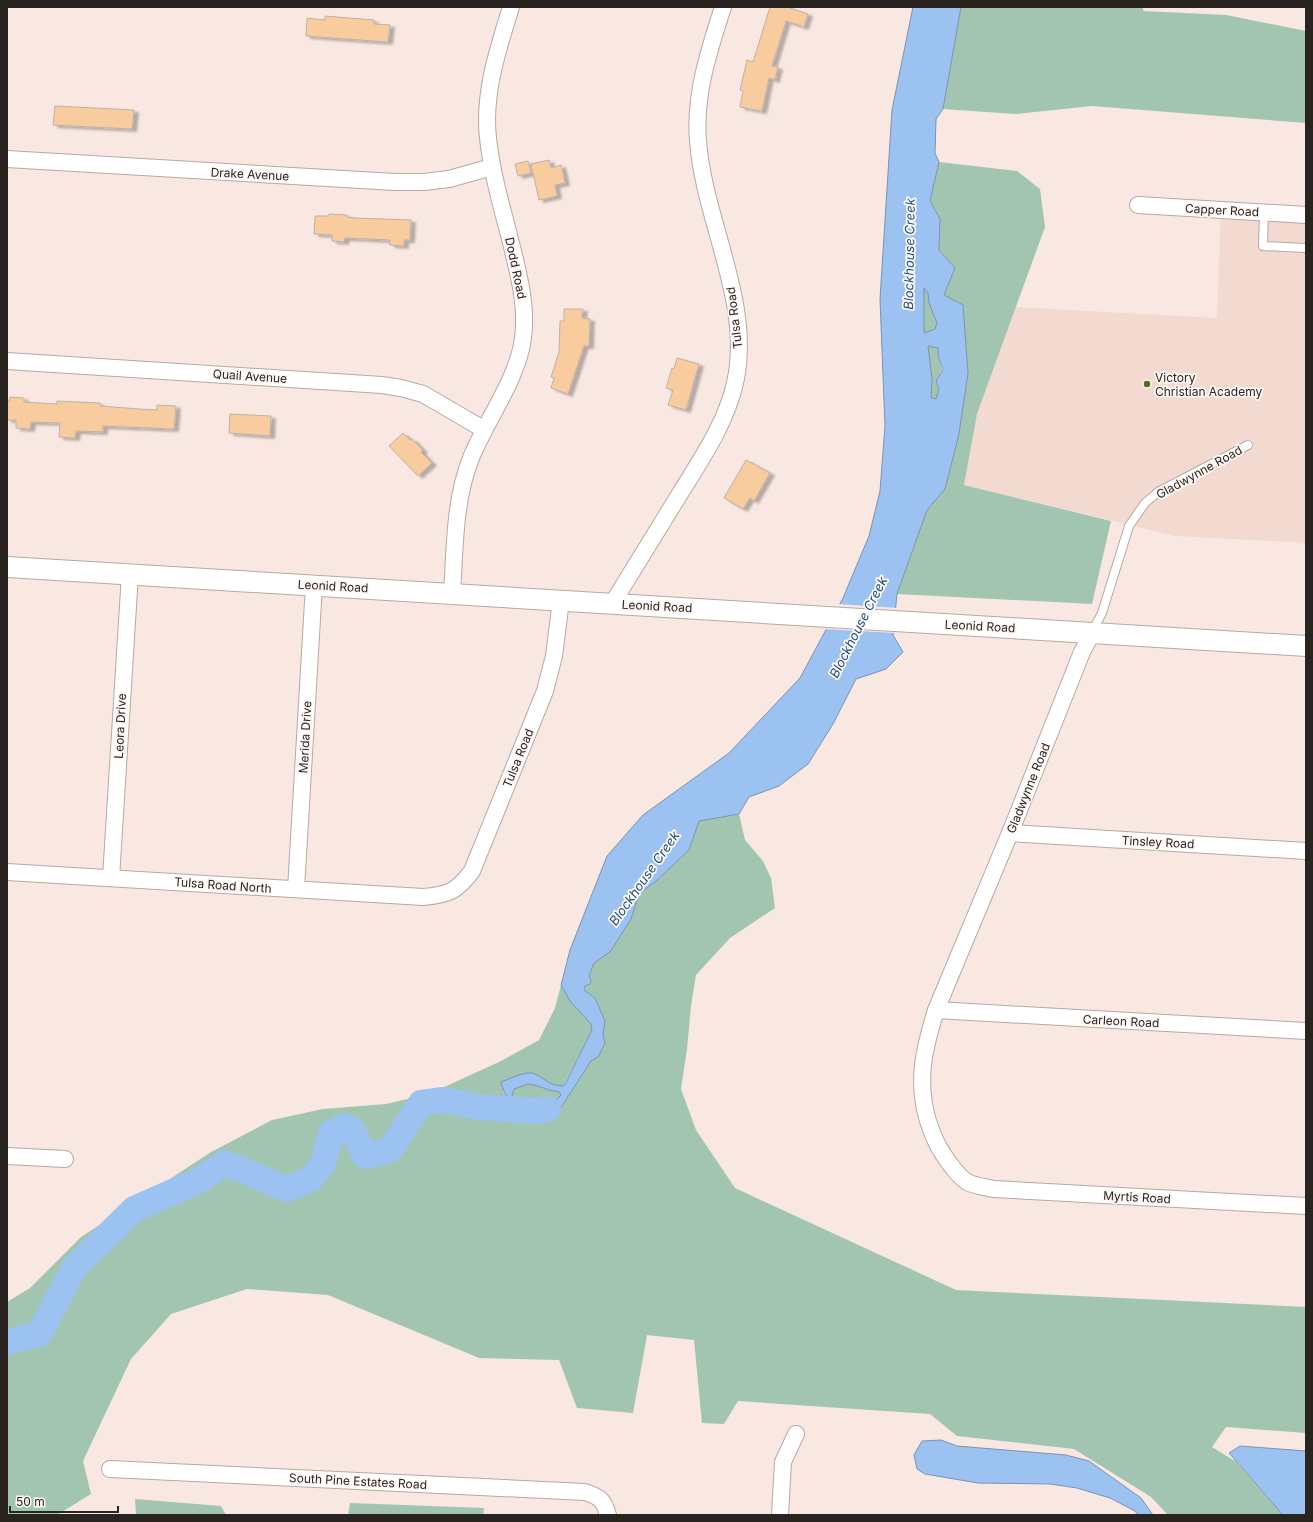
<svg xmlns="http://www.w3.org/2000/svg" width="1313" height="1522" viewBox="0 0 1313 1522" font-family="Inter,sans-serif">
<defs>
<filter id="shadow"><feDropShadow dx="4.5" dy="2.5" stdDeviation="1" flood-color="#0004"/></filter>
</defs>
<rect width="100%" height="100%" fill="#f9e8e2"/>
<polygon fill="#f3dad1" points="1221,204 1306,209 1306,543 1175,536 964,485 977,414 1016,307 1217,318"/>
<g fill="#a2c5b1">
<polygon points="961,7 1142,7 1144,11 1226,15 1306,31 1306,123 1092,106 1016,114 943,109"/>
<polygon points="939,162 1017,171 1040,189 1045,227 977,414 964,485 1111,521 1092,604 897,594 927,510 945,489 959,434 968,373 963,306 944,295 955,268 939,250 940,219 930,201"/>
<polygon points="924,287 928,293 929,303 937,323 935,329 924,333"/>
<path d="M927,346L938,347C939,366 946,364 936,383L939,389L936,399L931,398L932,379Z"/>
<path d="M739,814L745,840L763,861L771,878L775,908L730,938L696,975L691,1006L687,1049L681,1089L696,1130L735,1188L956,1290L1306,1307V1433L1226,1427L1212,1447L1235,1461L1283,1515H1168L1151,1497L1074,1449L957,1436L930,1414L738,1401L724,1424L702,1423L694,1340L647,1335L633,1413L577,1408L559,1360L479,1358L328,1295L247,1289L171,1314L131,1359L83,1461L91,1494L57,1515H7V1302L30,1288L81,1237L211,1152L272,1120L323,1109L386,1104L429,1094L501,1061L539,1040L555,1008L561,985L570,1001L591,1024L592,1030L563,1086H555L532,1073L503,1091C509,1101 513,1111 522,1120L552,1112L562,1106L591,1061L598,1057L605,1043L603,1035L605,1021L595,998L584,990L585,986L590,984L591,980L589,977L594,963L610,952L631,919L639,894L655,882L689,850L699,821Z"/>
<path d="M528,1084C539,1085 548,1091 559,1092L561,1095L556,1100L550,1103L544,1098L541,1105L537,1107L517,1104L512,1096L514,1089Z"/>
<polygon points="135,1499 221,1506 226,1515 136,1515"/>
<polygon points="350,1503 484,1508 483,1515 348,1515"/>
</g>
<g fill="#9bc2f0" stroke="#7993b2" fill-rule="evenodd">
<path d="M913,7H961L943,109L936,119L935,153L939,162L930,201L940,219L939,250L955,268L944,295L963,305L968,373L959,434L945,489L927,510L897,594L893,635L903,652L886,669L856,679L833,724L808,764L779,786L749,797L739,814L699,821L689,850L655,882L639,894L631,919L610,952L594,963L589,976L591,980L590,984L585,986L584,990L595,998L605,1021L603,1035L605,1043L598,1057L591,1061L562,1106L552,1113L522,1120C516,1114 515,1111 511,1104C507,1096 503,1092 501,1082C510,1079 522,1072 532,1073C544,1076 547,1086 564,1086L592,1030L591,1024L570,1001L561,985L570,950L607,856L643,815L729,753L800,678L843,598L869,536L880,491L885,426L880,299L892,110ZM924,288L928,293L929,303L937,323L935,329L924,333ZM928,346L938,348C938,351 938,355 939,358C940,363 943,365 942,371C939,380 933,377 939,389L936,399L931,398L932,379ZM528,1084C539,1085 548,1091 559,1092L561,1095L556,1100L550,1103L544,1098H539V1101L541,1105L537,1107L530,1105L528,1102L523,1104H517L512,1096L514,1089Z"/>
<polygon points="941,1440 957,1446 1066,1455 1089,1461 1141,1498 1153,1515 1138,1515 1135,1511 1110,1498 1077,1488 1050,1484 978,1483 925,1474 917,1469 914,1455 922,1441"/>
<polygon points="1240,1446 1306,1451 1306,1515 1283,1515 1229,1453"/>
</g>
<polygon fill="#f9e8e2" points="838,604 898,608 895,633 824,629"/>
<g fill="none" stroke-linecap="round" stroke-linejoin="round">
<polyline stroke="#9bc2f0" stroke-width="26" points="7,1342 39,1334 74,1268 134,1209 198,1181 225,1163 287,1189 311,1179 323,1164 331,1133 344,1126 352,1130 365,1156 390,1150 421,1103 443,1100 479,1107 534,1111 548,1109"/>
</g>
<g fill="#f9cc9f" stroke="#bdb1a6" filter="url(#shadow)">
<polygon points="770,7 787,7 808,14 804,27 786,21 772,66 778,67 775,80 769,78 762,111 740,107 743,91 740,90 747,60 753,62"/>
<polygon points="325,16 374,20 374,24 390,25 388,42 306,36 307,18 325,20"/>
<polygon points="55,106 134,110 132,129 53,125"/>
<polygon points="549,160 551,168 561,165 565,183 555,185 557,196 539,200 531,164"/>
<polygon points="528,161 531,173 518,176 515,164"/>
<polygon points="329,214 347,215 347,217 355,218 411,220 410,240 404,240 404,246 390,245 390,240 345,238 344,242 332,241 332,235 314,234 315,216 328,216"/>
<polygon points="564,309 583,309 582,318 590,319 589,346 584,346 568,394 551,388 554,378 551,377 559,352 560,321 564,321"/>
<polygon points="677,358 699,364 686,410 668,405 673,390 666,388 672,368 674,369"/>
<polygon points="10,397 24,398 24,402 57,404 57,401 100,403 100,406 140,409 157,410 157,405 176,406 174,429 103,426 103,432 76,431 75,438 59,437 60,423 31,422 30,429 16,428 16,420 7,420 7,401 9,401"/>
<polygon points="230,414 271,416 270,436 229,433"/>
<polygon points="403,433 410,440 412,439 423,450 421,452 432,463 418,476 389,446"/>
<polygon points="746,460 770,473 754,501 750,498 743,509 724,498"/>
</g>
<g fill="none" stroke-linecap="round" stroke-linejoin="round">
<g stroke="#b7a8a2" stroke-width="10">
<g id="service">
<polyline points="1264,213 1263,246 1306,248"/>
<polyline points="1092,632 1102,613 1129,526 1145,503 1158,492 1248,445"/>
</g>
</g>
<g stroke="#b7a8a2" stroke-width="18">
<g id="minor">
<polyline points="7,159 395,182 424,182 449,179 492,167"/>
<polyline points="1138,205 1306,215"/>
<polyline points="7,361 382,385 401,388 423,394 483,429"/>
<path d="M452,593C455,549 454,500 471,458C486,420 518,379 523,338C527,308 520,280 513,251C504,214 492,176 488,138C483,93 498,49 511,7"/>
<path d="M612,604C635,566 658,529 681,492C702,458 726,423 735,383C753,303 704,221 698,141C694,96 709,50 723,7"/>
<path d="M1092,633L1082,652L1010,833L936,1010C924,1049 916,1081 928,1121C932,1133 936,1144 943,1154C950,1165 957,1175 967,1182C974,1186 986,1187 994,1189L1306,1206"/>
<polyline points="1010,833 1306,851"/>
<path d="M7,872L423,897C449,895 457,891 472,871L545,691L554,656L561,600"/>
<polyline points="111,878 130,574"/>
<polyline points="296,889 314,585"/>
<polyline points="936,1010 1306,1031"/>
<polyline points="7,1156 65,1159"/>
<path d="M110,1469L585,1492C600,1497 604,1500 608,1515"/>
<polyline points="780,1515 783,1462 796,1434"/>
</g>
</g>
<g stroke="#b7a8a2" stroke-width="22">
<polyline id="tertiary" points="7,567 1306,646"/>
</g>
<use href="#service" stroke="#fff" stroke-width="8"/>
<use href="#minor" stroke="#fff" stroke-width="16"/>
<use href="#tertiary" stroke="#fff" stroke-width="20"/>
</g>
<circle fill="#526a1b" stroke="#fff8f5" stroke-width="1.5" cx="1147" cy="384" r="4"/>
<g text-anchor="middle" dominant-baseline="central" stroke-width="3.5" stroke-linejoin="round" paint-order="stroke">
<g font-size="12" fill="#2a2421" stroke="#fff8f5">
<text transform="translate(250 174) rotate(3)">Drake Avenue</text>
<text transform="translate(1222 210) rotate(3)">Capper Road</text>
<text transform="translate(516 268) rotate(78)">Dodd Road</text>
<text transform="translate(734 318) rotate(-97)">Tulsa Road</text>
<text transform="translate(250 376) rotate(4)">Quail Avenue</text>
<text transform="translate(1199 472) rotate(-29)">Gladwynne Road</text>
<text transform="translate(333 586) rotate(3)">Leonid Road</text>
<text transform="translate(657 606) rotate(3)">Leonid Road</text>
<text transform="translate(980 626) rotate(3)">Leonid Road</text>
<text transform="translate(120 726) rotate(-87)">Leora Drive</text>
<text transform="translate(305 737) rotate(-87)">Merida Drive</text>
<text transform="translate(518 758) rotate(-68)">Tulsa Road</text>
<text transform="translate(1028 788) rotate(-68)">Gladwynne Road</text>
<text transform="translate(1158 842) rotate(3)">Tinsley Road</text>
<text transform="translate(223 885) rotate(4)">Tulsa Road North</text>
<text transform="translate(1121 1021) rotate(3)">Carleon Road</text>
<text transform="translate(1137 1197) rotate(3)">Myrtis Road</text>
<text transform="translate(358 1481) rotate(3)">South Pine Estates Road</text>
</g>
<g font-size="12" fill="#2a2421" stroke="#fff8f5" text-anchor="start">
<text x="1155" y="377">Victory<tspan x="1155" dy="14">Christian Academy</tspan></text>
</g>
<g font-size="13" font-style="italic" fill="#1b4e86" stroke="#fff8f5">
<text transform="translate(909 254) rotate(-89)">Blockhouse Creek</text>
<text transform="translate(858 627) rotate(-63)">Blockhouse Creek</text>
<text transform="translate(644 878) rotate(-55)">Blockhouse Creek</text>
</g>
</g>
<rect width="1313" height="1522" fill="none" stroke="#2a2421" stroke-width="16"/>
<path d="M10 1506v6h108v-6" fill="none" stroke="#2a2421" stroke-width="2"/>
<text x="16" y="1506" font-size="12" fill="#2a2421" stroke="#fff8f5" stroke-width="3" paint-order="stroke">50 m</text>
</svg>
